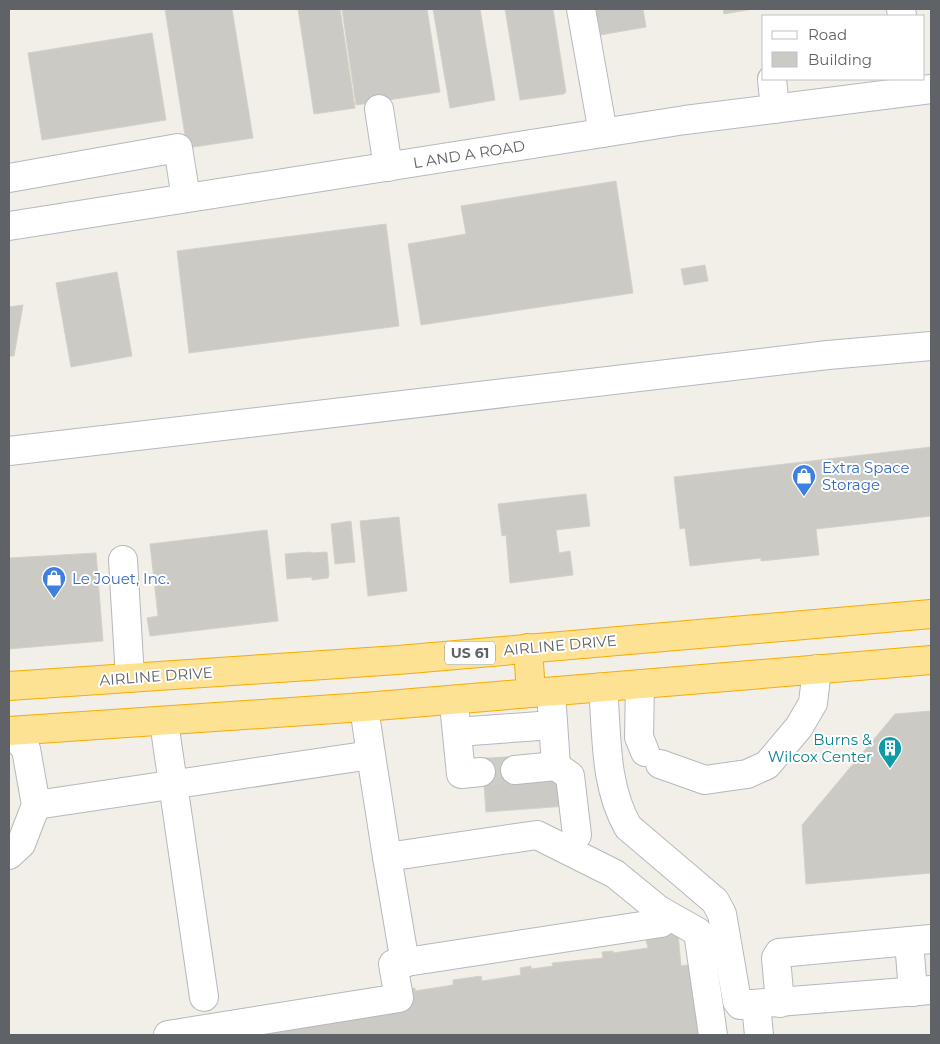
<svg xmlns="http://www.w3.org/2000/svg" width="940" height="1044" viewBox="0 0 940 1044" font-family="Montserrat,sans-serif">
<rect width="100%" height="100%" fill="#f1efe8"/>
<g fill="#cccac5" stroke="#d6d1c6">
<polygon points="165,9 232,9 253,138 187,148"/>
<polygon points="298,9 340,9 355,108 314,114"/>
<polygon points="342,9 427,9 440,92 356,105"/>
<polygon points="433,9 480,9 495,100 450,108"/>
<polygon points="505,9 553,9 566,92 564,94 520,100"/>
<polygon points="596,9 643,9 646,27 600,35"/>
<polygon points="723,9 753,9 724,14"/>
<polygon points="152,33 166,120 42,140 28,53"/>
<polygon points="616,181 633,293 421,325 408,244 466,234 461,206"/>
<polygon points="386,224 399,326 189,353 177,251"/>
<polygon points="705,265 708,281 684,285 681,269"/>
<polygon points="117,272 132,356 71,367 56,283"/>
<polygon points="23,305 14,356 9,356 9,307"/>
<polygon points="931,447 931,516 816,529 819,555 761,561 761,558 690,566 685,528 680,529 674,477"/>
<polygon points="586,494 590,526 556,530 559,553 570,551 573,575 510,583 506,535 502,536 498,504"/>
<polygon points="399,517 407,591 368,596 360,521"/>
<polygon points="351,521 355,562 335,564 331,524"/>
<polygon points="267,530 278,621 150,636 147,618 158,616 150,544"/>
<polygon points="311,552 311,553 327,552 329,574 328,578 312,580 312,577 287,579 285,554"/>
<polygon points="96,553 103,641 9,649 9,558"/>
<polygon points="931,711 931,873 806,884 802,825 895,714"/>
<polygon points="565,778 567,806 486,812 484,785"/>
<polygon points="678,933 681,966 693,964 704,1035 231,1035 404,990 415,988 415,991 453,985 453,980 481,976 482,981 521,975 520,968 531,966 531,969 553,966 552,963 603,958 602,952 613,951 613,953 648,948 646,940"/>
</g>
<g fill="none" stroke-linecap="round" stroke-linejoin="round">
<polyline stroke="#ccccc8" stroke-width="28" stroke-dasharray="28 14" stroke-linecap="butt" points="481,772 515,770"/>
<g stroke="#b5b8bc" stroke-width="30">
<g id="minor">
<polyline points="581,9 603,133"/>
<polyline points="901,9 902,16"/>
<polyline points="772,79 775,109"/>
<polyline points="379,109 388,167"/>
<polyline points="9,178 178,148 186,198"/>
<polyline points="9,226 685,120 931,89"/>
<polyline points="9,451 828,355 931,346"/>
<polyline points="123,560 130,678"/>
<polyline points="640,684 639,737 645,752"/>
<path d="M603,687C607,734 604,785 628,827L715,901L722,914L737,1001L740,1005L931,990"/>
<polyline points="364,707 371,755"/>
<polyline points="455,714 461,774 481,772"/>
<polyline points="164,722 204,997"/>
<polyline points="9,731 26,749 36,805 21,844 9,855"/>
<polyline points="457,732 553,725"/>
<polyline points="660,764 705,780 747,774 767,765 799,727 813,703 817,669"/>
<polyline points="556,766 570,776 577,835"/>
<polyline points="515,770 556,766 551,692"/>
<polyline points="36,805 371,755 387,857 537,835 615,874 659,910 661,923 393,964 399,998 168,1035"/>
<polyline points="387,857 405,963"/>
<polyline points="659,910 698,932 713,1035"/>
<polyline points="909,941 913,992"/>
<polyline points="780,1003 776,958 779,953 931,939"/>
<polyline points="756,1005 759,1035"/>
</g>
</g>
<g stroke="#f9ab00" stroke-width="30">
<g id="highway">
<polyline points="528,648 531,693"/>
<polyline points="9,686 398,660 931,614"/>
<polyline points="9,731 364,707 931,660"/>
</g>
</g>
<use href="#minor" stroke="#fff" stroke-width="28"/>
<use href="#highway" stroke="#fde293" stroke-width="28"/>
</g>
<defs>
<g id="shop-pin" transform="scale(1.25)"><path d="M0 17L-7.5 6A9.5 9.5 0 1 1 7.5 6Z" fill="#3f7fe0" stroke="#fff"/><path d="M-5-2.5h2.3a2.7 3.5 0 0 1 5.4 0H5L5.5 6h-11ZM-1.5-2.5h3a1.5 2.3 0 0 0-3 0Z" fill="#fff"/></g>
<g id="building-pin" transform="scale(1.25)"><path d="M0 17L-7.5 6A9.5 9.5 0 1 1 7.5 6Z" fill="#0f9aa8" stroke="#fff"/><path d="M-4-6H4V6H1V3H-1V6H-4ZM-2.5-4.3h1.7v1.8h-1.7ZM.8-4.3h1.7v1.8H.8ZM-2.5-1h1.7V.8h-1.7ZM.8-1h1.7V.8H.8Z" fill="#fff"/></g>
</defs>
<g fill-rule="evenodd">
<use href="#shop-pin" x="804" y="476"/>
<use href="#shop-pin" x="54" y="578"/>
<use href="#building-pin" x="890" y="748"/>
</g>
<g text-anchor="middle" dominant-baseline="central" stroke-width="4" stroke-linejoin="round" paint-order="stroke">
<rect fill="#fff" stroke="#8f9295" stroke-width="1" x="445" y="641.5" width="50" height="23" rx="4"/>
<g font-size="14" font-weight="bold" fill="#5f6368">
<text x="470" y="653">US 61</text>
</g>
<g font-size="15" fill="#5f6368" stroke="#fff">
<text transform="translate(469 154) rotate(-9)">L AND A ROAD</text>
<text transform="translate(560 645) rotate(-5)">AIRLINE DRIVE</text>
<text transform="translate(156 676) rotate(-4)">AIRLINE DRIVE</text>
</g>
<g font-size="15" fill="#366cbe" stroke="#fff" text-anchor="start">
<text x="822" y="467">Extra Space<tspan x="822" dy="17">Storage</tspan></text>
<text x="72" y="578">Le Jouet, Inc.</text>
</g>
<g font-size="15" fill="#0d838f" stroke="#fff" text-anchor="end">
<text x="872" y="739">Burns &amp;<tspan x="872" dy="17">Wilcox Center</tspan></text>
</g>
</g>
<rect width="940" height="1044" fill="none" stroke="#5f6368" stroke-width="20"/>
<rect x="762" y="15" width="162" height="65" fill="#ffffff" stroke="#bfc1c3"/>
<rect x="772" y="31" width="25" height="8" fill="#ffffff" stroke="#bfc1c3"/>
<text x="808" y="40" font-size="15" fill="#5f6368">Road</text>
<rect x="772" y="52" width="25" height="15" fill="#cccac5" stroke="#bfc1c3"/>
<text x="808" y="65" font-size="15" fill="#5f6368">Building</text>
</svg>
